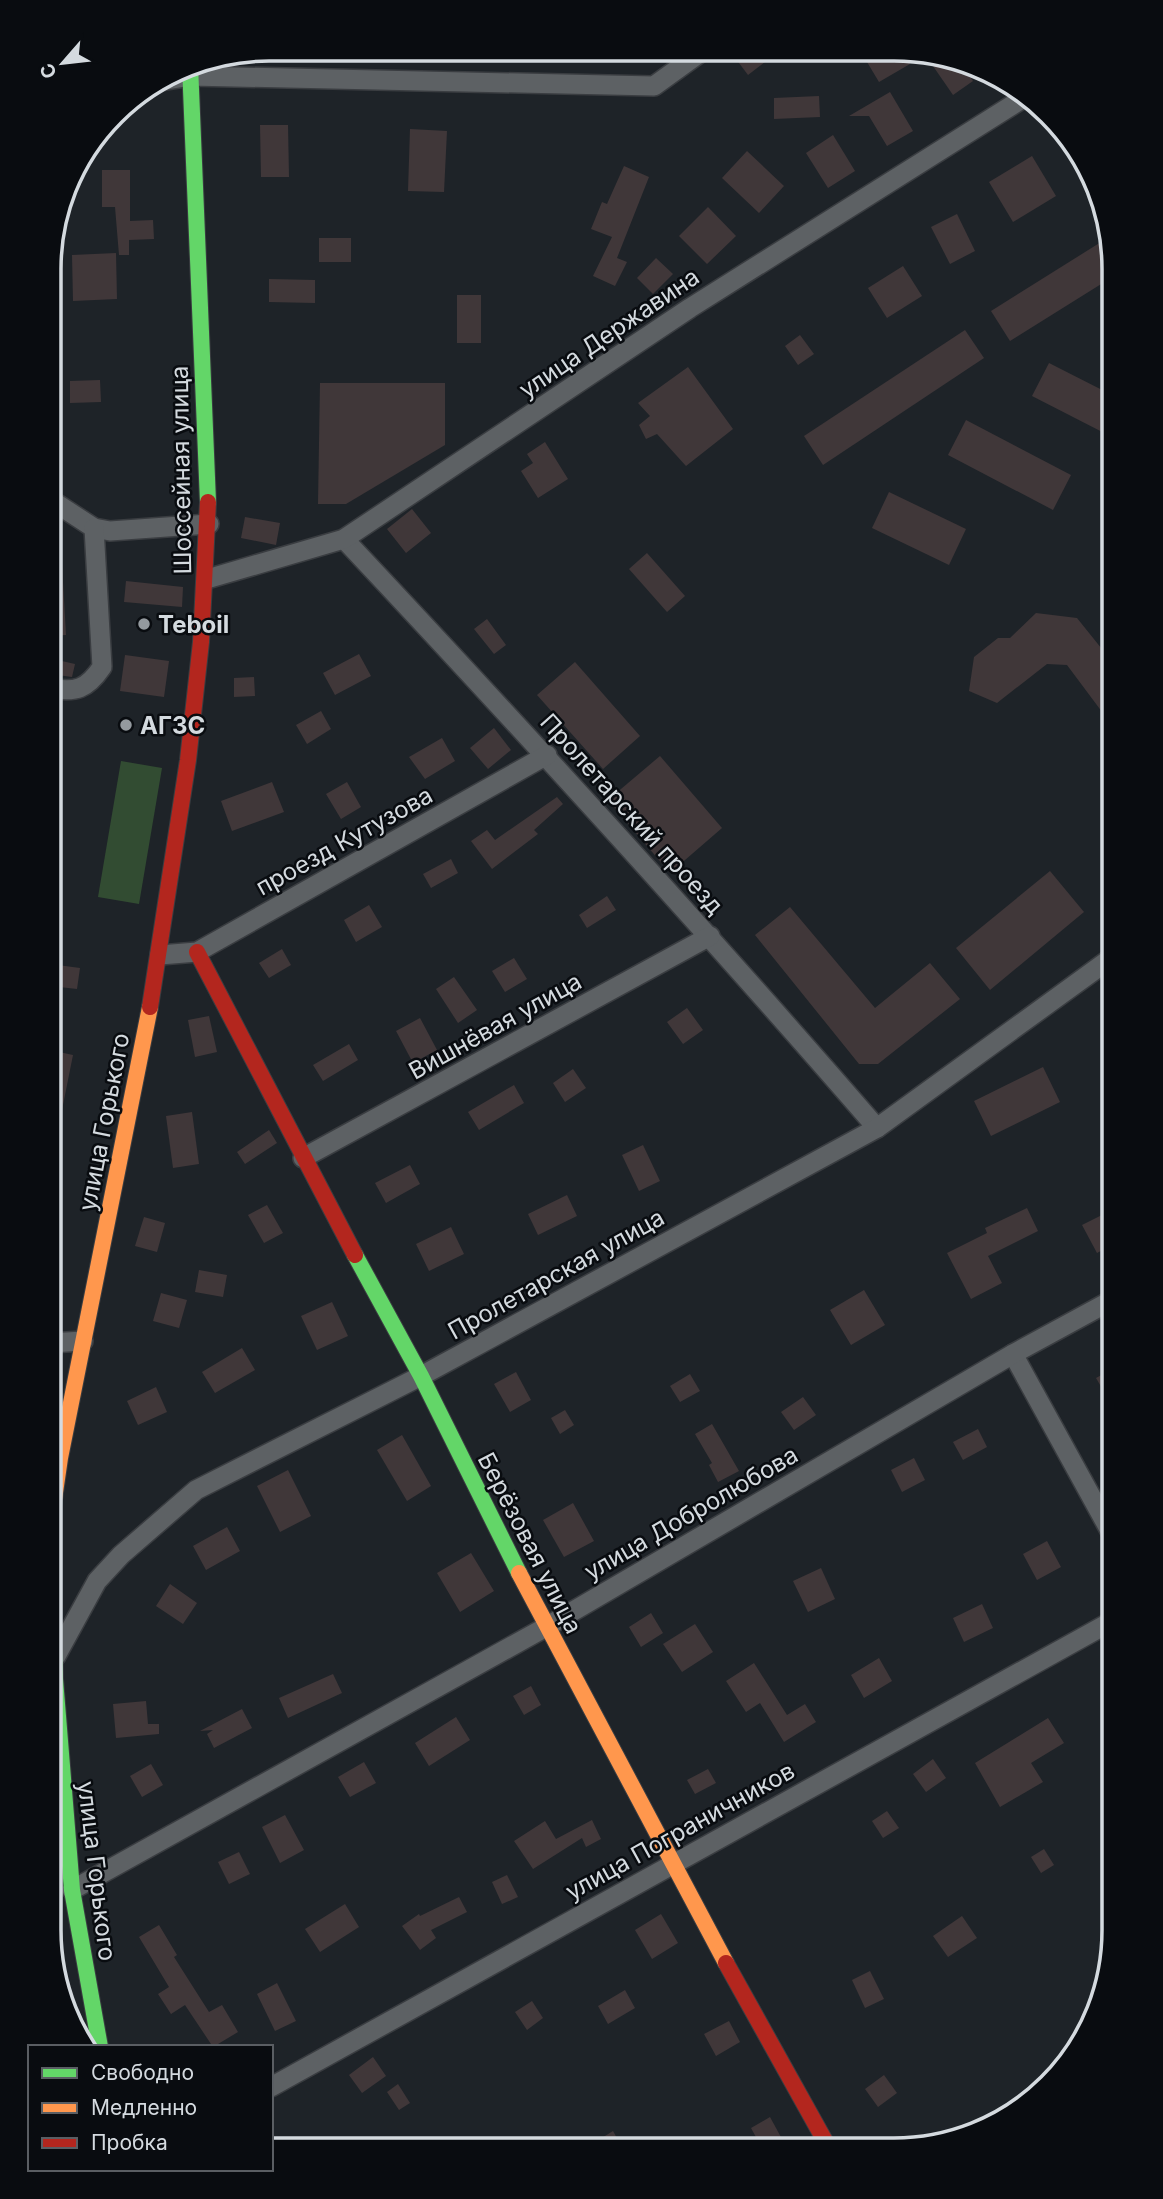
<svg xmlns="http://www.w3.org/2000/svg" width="1163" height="2199" viewBox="0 0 1163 2199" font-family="Inter,sans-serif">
<rect width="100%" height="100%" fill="#1e2328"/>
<polygon fill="#324c32" points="121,761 162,768 139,904 98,897"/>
<g fill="#403739">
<polygon points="746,52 778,52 748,75 736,59"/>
<polygon points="884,53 903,53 910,64 879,82 867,62"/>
<polygon points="946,58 963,66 973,81 953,95 933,66"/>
<polygon points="890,92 913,131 887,146 869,116 849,116"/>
<polygon points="819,96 820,117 774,119 774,98"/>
<polygon points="260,125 288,125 289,177 261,177"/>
<polygon points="410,129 447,131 444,192 408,191"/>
<polygon points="833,135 855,171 828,188 806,153"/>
<polygon points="747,151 784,186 759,213 722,178"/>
<polygon points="1032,156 1056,196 1013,222 989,182"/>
<polygon points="624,166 649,177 617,258 627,262 615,286 593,276 612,237 591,229 602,202 607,204"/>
<polygon points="102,170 130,170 130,221 153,220 154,239 129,240 129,255 119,255 115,207 102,207"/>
<polygon points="708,207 736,236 707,264 679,236"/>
<polygon points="957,214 975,251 950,264 931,227"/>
<polygon points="1109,237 1114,276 1010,341 991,311"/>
<rect x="319" y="238" width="32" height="24"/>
<polygon points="116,253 117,299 73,301 72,255"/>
<polygon points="656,258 673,274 653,294 637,278"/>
<polygon points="903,266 922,296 887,318 868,288"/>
<polygon points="269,279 315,280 315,303 269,302"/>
<rect x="457" y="295" width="24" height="48"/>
<polygon points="965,330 984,358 823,465 804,436"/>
<polygon points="800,335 814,354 798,365 785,346"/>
<polygon points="1049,363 1114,396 1114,438 1032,396"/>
<polygon points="688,367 733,429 686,466 657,434 646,439 639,425 650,416 638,403"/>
<polygon points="100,380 101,402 70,403 70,381"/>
<polygon points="320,383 445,383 445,445 346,504 318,504"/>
<polygon points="966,420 1071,475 1053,510 948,455"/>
<polygon points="545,442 568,479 538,498 521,471 533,463 527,454"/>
<polygon points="889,492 966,529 949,565 872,528"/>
<polygon points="412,509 431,533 406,553 387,529"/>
<polygon points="245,517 280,523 276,545 241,538"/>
<polygon points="647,553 685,596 667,612 629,569"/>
<polygon points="62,564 66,635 50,636 50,565"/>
<polygon points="126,581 183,587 182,607 124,602"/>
<polygon points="1036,613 1077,618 1114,664 1114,728 1067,665 1047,664 997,703 969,691 974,657 998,638 1010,638"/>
<polygon points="487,619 506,645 494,654 474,629"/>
<polygon points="359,654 371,676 335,695 323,673"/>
<polygon points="125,655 169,661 164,697 120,691"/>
<polygon points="53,659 75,664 72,677 50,674"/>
<polygon points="575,662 640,736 603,769 537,695"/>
<polygon points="254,677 255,696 234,697 234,678"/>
<polygon points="321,711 331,729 307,744 296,725"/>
<polygon points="494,728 511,750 488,769 470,748"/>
<polygon points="442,738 455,761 425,779 409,757"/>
<polygon points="660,756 722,828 670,873 608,800"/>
<polygon points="272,782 284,812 232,831 221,801"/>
<polygon points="347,782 361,807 341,819 326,794"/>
<polygon points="557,797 563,804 534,830 538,834 492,869 471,841 487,830 495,840"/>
<polygon points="451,859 458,873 431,888 423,874"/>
<polygon points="1050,871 1084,912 990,990 956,948"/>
<polygon points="607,896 616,910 587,928 579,915"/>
<polygon points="369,905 382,927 356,942 344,920"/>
<polygon points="790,907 875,1008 930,963 960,999 878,1064 859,1064 755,935"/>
<polygon points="282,949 291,965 269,978 259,963"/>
<polygon points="514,958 527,979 505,992 492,971"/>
<polygon points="50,964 80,968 77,989 50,986"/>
<polygon points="454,977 477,1010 458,1023 436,989"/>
<polygon points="687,1008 703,1030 683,1044 667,1022"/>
<polygon points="209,1016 217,1052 195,1057 188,1020"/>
<polygon points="420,1018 437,1050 413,1063 396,1031"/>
<polygon points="349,1044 358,1060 323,1081 313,1065"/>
<polygon points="50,1050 73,1055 57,1135 50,1134"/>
<polygon points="1043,1067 1060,1102 991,1136 974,1101"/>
<polygon points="573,1069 586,1088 565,1102 553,1083"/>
<polygon points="514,1085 524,1103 479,1130 468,1112"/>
<polygon points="192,1112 199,1164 173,1168 166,1116"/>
<polygon points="269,1130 277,1143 245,1164 237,1152"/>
<polygon points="643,1145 660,1181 639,1191 622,1155"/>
<polygon points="410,1165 420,1184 386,1203 375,1183"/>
<polygon points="567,1195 577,1216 538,1235 528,1214"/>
<polygon points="267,1205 283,1233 264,1243 248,1215"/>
<polygon points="1027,1208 1038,1231 988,1256 1002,1283 971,1299 947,1253 987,1233 985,1228"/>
<polygon points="1114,1209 1114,1244 1097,1253 1082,1225"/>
<polygon points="144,1217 165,1223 157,1252 135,1246"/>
<polygon points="451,1227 464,1254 429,1271 416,1244"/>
<polygon points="199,1270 227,1275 223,1297 195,1292"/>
<polygon points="864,1290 885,1325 851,1345 830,1310"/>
<polygon points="161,1293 187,1300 179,1328 153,1321"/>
<polygon points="332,1302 348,1336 317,1350 301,1316"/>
<polygon points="242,1348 255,1370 215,1393 202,1372"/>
<polygon points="1114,1368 1114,1409 1096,1378"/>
<polygon points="516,1372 531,1400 510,1412 494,1384"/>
<polygon points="690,1374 700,1391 680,1402 670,1386"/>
<polygon points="156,1387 167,1412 138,1425 127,1401"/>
<polygon points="803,1397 816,1415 794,1430 781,1412"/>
<polygon points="565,1410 574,1425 560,1434 551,1418"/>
<polygon points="712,1424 739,1471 718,1482 709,1465 712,1463 695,1434"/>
<polygon points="978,1429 987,1447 963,1460 953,1442"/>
<polygon points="402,1435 431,1486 407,1501 377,1450"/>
<polygon points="914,1458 925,1480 902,1492 891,1470"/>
<polygon points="288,1470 311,1516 280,1532 257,1486"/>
<polygon points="573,1503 594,1541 564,1557 543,1520"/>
<polygon points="227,1527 240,1551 206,1570 193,1546"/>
<polygon points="1047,1541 1061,1567 1037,1580 1023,1554"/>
<polygon points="471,1553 494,1591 460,1612 437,1573"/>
<polygon points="821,1568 835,1599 808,1612 793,1581"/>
<polygon points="170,1584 197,1603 183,1624 156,1606"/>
<polygon points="982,1604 993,1628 964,1642 953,1618"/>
<polygon points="651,1613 663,1633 641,1647 629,1627"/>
<polygon points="695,1624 713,1652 682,1672 663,1644"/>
<polygon points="879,1658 892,1681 864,1698 851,1675"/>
<polygon points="754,1663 787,1715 805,1704 816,1722 784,1742 760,1703 746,1712 726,1681"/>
<polygon points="333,1674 342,1693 288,1718 279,1698"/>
<polygon points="531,1686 541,1705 524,1715 513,1696"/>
<polygon points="146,1701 148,1724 159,1724 159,1734 116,1738 113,1704"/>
<polygon points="242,1709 252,1728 214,1748 207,1734 213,1730 200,1731"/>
<polygon points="456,1717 470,1740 429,1766 415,1743"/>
<polygon points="1048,1718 1064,1743 1031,1763 1043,1782 1000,1807 975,1763"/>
<polygon points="933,1759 946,1778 926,1792 913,1774"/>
<polygon points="364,1762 376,1783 350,1797 338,1777"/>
<polygon points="151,1764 163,1785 142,1797 130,1776"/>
<polygon points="708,1769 716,1783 695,1794 687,1780"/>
<polygon points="887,1811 899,1828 883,1838 872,1821"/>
<polygon points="285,1815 304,1850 280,1863 262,1827"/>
<polygon points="592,1820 601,1839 586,1847 582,1838 533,1869 514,1841 545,1821 556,1839"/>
<polygon points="1044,1849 1054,1865 1041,1873 1031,1857"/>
<polygon points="239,1852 250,1874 229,1884 218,1862"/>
<polygon points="507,1875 518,1897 502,1904 492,1882"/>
<polygon points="459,1897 467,1912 431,1930 436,1938 420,1950 402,1926 419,1914 420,1916"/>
<polygon points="345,1904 359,1927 320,1952 305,1929"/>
<polygon points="661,1914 678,1943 652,1959 635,1930"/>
<polygon points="962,1916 977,1938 948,1957 933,1936"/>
<polygon points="159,1925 177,1955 174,1957 209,2012 222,2005 238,2032 213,2047 185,2005 171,2014 158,1994 169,1987 139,1937"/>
<polygon points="870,1971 884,1999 865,2008 852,1980"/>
<polygon points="277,1983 296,2021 275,2031 257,1994"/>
<polygon points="625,1990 635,2008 608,2024 598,2006"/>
<polygon points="532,2001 543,2018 527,2030 515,2012"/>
<polygon points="729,2021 740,2042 716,2056 704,2034"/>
<polygon points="373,2057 386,2076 362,2093 349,2075"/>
<polygon points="884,2075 897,2093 878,2107 865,2089"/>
<polygon points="398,2084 410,2103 399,2110 387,2092"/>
<polygon points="770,2117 788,2150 763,2150 751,2128"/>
<polygon points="613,2131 623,2149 584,2149"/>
</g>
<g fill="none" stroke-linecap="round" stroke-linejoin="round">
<g stroke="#3a3d41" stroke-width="22">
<g id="street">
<polyline points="161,81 191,76 654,86 701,52"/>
<polyline points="51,500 94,528 110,531 209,524"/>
<path d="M344,539C525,732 703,927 877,1128"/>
<polyline points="207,579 344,539 690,308 1025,97"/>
<path d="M50,688C76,693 87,689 102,667L94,528"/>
<polyline points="160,955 197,952 547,755"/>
<polyline points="303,1158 710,936"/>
<polyline points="50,1343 83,1341"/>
<polyline points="1013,1354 1114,1538"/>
<polyline points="56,1656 97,1581 121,1555 196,1490 421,1376 877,1128 1114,956"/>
<polyline points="72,1890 546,1627 1013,1354 1114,1299"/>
<polyline points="271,2087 1114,1620"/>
</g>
</g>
<g stroke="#3a3d41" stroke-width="18">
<g id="fast">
<polyline points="190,65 208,502"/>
<polyline points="355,1255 421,1376 519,1573"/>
<polyline points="52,1586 55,1679 72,1890 100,2047"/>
</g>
</g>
<g stroke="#3a3d41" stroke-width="18">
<g id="slow">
<polyline points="519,1573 726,1963"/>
<polyline points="52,1586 50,1527 60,1458 150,1007"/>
</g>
</g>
<g stroke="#3a3d41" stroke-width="18">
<g id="jam">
<polyline points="197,952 355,1255"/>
<polyline points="150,1007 188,760 201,642 208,502"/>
<polyline points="726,1963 830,2150"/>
</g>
</g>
<use href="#street" stroke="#5d6164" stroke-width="19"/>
<use href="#fast" stroke="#63d668" stroke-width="16"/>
<use href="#slow" stroke="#ff974d" stroke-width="16"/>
<use href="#jam" stroke="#b3261e" stroke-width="16"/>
</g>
<g fill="#949a9f" stroke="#090c10" stroke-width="2.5">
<circle cx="144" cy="624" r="7"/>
<circle cx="126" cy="725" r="7"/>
</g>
<g text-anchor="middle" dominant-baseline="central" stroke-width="5" stroke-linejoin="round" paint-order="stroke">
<g font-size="24" fill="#d4dadf" stroke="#090c10">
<text transform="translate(609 333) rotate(-34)">улица Державина</text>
<text transform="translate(181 470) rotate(-91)">Шоссейная улица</text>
<text transform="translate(632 814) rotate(48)">Пролетарский проезд</text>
<text transform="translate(344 841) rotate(-29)">проезд Кутузова</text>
<text transform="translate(495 1026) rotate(-29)">Вишнёвая улица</text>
<text transform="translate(104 1122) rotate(-79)">улица Горького</text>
<text transform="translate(556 1274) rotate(-29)">Пролетарская улица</text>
<text transform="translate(691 1513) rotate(-30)">улица Добролюбова</text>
<text transform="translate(530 1543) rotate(63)">Берёзовая улица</text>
<text transform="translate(680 1831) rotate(-29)">улица Пограничников</text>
<text transform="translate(97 1871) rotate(83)">улица Горького</text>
</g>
<g font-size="24" font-weight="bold" fill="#d4dadf" stroke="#090c10" text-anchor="start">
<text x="158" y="624">Teboil</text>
<text x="140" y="725">АГЗС</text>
</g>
</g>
<path d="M0 0H1163V2199H0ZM269 61H894A208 208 0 0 1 1102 269V1930A208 208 0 0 1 894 2138H269A208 208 0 0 1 61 1930V269A208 208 0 0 1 269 61Z" fill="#090c10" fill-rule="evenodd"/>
<path fill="none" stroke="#d4dadf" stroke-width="3.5" d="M269 61H894A208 208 0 0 1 1102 269V1930A208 208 0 0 1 894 2138H269A208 208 0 0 1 61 1930V269A208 208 0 0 1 269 61Z"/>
<rect x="28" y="2045" width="245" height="126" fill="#090c10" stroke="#5a5e63" stroke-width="2"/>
<rect x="42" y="2068" width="35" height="10" fill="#63d668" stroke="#5a5e63" stroke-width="2"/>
<text x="91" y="2080" font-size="21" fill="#d4dadf">Свободно</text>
<rect x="42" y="2103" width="35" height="10" fill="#ff974d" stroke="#5a5e63" stroke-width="2"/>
<text x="91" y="2115" font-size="21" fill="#d4dadf">Медленно</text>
<rect x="42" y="2138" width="35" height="10" fill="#b3261e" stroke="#5a5e63" stroke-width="2"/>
<text x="91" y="2150" font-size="21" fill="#d4dadf">Пробка</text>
<g transform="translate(63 63) rotate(242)" stroke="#090c10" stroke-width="5" paint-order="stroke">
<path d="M0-5L12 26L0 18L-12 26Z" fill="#d4dadf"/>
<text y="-10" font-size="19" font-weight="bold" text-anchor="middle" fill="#d4dadf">С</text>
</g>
</svg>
